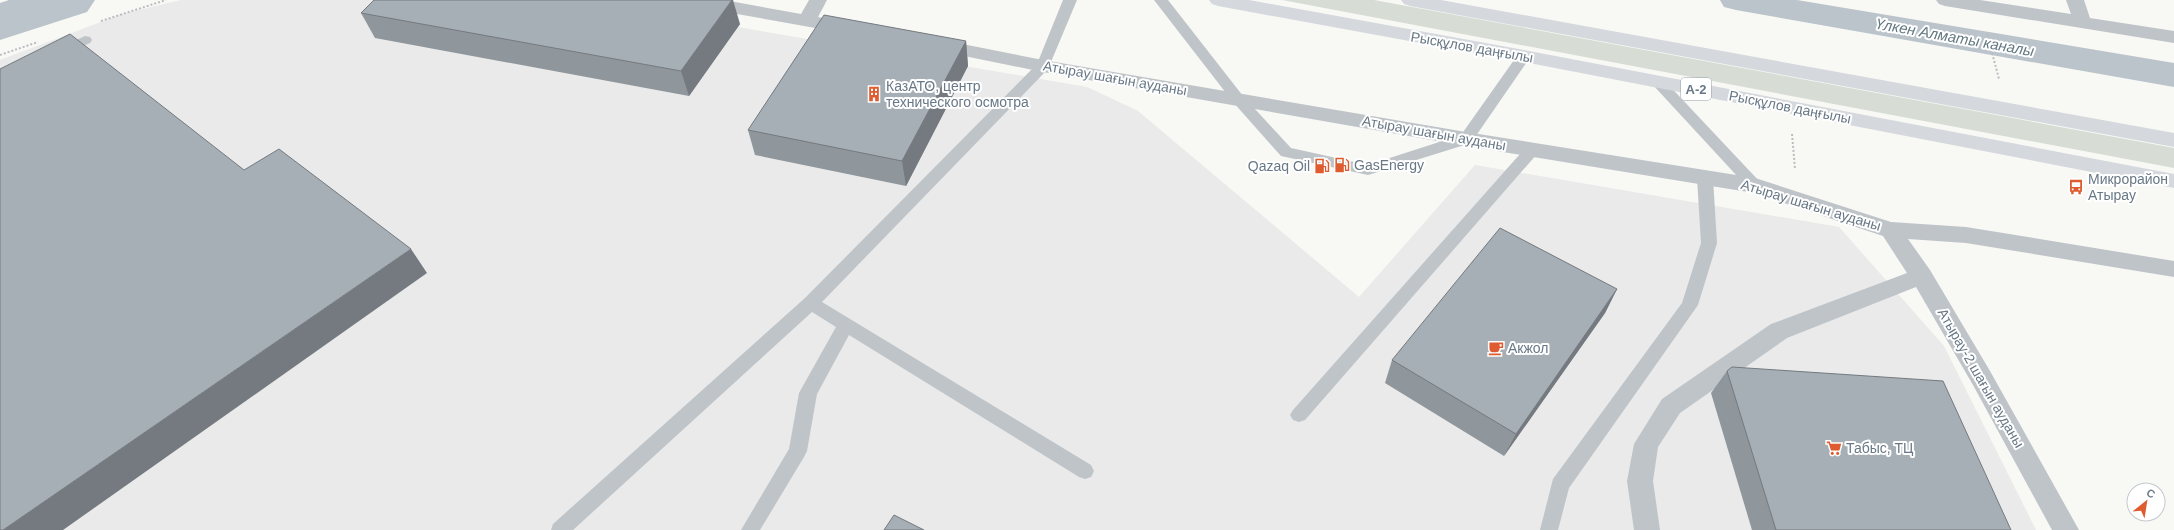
<svg xmlns="http://www.w3.org/2000/svg" width="2174" height="530" viewBox="0 0 2174 530" font-family="Helvetica,sans-serif">
<rect width="100%" height="100%" fill="#f8f8f5"/>
<polygon fill="#e9eae9" points="181,0 580,0 1087,87 1138,111 1359,297 1475,165 1839,227 1944,346 2036,530 0,530 0,60 122,14"/>
<polygon fill="#d7ddd5" points="1282,0 1374,0 2174,148 2174,168"/>
<g fill="none" stroke-linecap="round" stroke-linejoin="round">
<polygon fill="#bac4ca" fill-rule="evenodd" points="1720,0 1797,0 2174,63 2174,87 1736,10 1724,7"/>
<polygon fill="#bac4ca" fill-rule="evenodd" points="9,0 95,0 87,12 0,40 0,3"/>
<g stroke="#babdc0" stroke-width="2" stroke-dasharray="2 2" stroke-linecap="butt">
<polyline points="101,21 166,0"/>
<polyline points="1987,34 1999,79"/>
<polyline points="0,55 38,42"/>
<polyline points="1792,134 1795,169"/>
</g>
<g fill="#bfc4c8" fill-rule="evenodd">
<polygon points="1063,0 1077,0 1048,69 822,302 1091,465 1094,471 1091,477 1085,479 1079,477 849,335 817,394 807,451 804,457 760,530 741,530 789,449 799,393 836,327 812,312 573,530 551,530 553,524 805,298 1037,64"/>
<polygon points="1154,0 1168,0 1243,96 1291,148 1368,165 1461,135 1519,53 1529,53 1531,56 1471,143 1368,175 1281,156 1233,102"/>
<polygon points="85,36 90,37 92,40 90,43 61,56 56,55 54,52 56,49"/>
<polygon points="1658,77 1663,79 1760,182 1763,186 1760,190 1755,191 1750,190 1653,85 1651,82 1653,79"/>
<polygon points="1532,145 1537,146 1539,150 1537,154 1305,420 1299,422 1293,420 1290,415 1293,410 1527,146"/>
<polygon points="1705,173 1710,174 1713,178 1717,243 1698,305 1569,488 1558,530 1540,530 1553,479 1682,303 1701,243 1697,178 1700,174"/>
</g>
<g fill="#bfc4c8" fill-rule="evenodd">
<polygon points="683,0 724,0 801,14 809,0 827,0 818,17 855,24 858,28 855,32 849,34 692,6 686,4"/>
<polygon points="1936,0 1980,0 2071,14 2066,0 2084,0 2090,18 2174,31 2174,43 1945,6 1939,4"/>
<polygon points="937,39 1043,60 1466,132 1755,178 1891,222 1966,227 2174,261 2174,277 1966,243 1908,239 1930,270 1990,371 2079,530 2052,530 1973,385 1916,287 1787,338 1680,413 1658,447 1653,481 1660,530 1634,530 1627,481 1634,444 1662,399 1771,324 1907,273 1883,236 1754,193 1466,146 1043,72 930,49 928,45 930,41"/>
</g>
<g fill="#d5d9dd" fill-rule="evenodd">
<polygon points="1209,0 1249,0 1524,50 2174,174 2174,188 1524,62 1218,6 1212,4"/>
<polygon points="1401,0 1441,0 2174,133 2174,147 1410,6 1404,4"/>
</g>
</g>
<g fill="#8f969c">
<polygon points="361,13 740,24 689,96 375,38"/>
<polygon points="966,41 968,66 906,186 755,155 748,130"/>
<polygon points="1617,289 1605,313 1504,456 1385,383 1392,360"/>
<polygon points="1727,371 2011,530 1752,530 1711,393"/>
</g>
<g fill="#747a7f">
<polygon points="732,0 733,0 740,24 689,96 681,71"/>
<polygon points="966,41 968,66 906,186 902,161"/>
<polygon points="411,249 427,273 63,530 3,530"/>
<polygon points="1617,289 1605,313 1504,456 1516,434"/>
</g>
<g fill="#a6afb5" stroke="#747a7f">
<polygon points="374,0 732,0 681,71 361,13"/>
<polygon points="824,15 966,41 902,161 748,130"/>
<polygon points="70,34 244,170 279,149 411,249 3,530 0,530 0,69"/>
<polygon points="1500,228 1617,289 1516,434 1392,360"/>
<polygon points="1732,367 1943,381 2011,530 1776,530 1727,371"/>
<polygon points="894,515 924,530 884,530"/>
</g>
<defs>
<g id="building-bare" transform="scale(1.2)"><path d="M-4-6H4V6H1V3H-1V6H-4ZM-2.5-4.3h1.7v1.8h-1.7ZM.8-4.3h1.7v1.8H.8ZM-2.5-1h1.7V.8h-1.7ZM.8-1h1.7V.8H.8Z" fill="#de5c2f" stroke="#fff" stroke-width="2.5" paint-order="stroke"/></g>
<g id="fuel-bare" transform="scale(1.2)"><path d="M-5.5-6h7V0h2V4h1.3V-2.5L3-4.5l.8-.8L6-3V5H2.5V1h-1V6h-7ZM-4.2-4.7v3.2H.2V-4.7Z" fill="#de5c2f" stroke="#fff" stroke-width="2.5" paint-order="stroke"/></g>
<g id="bus-bare" transform="scale(1.2)"><path d="M-5-6H5V4H4V6H2V4H-2V6H-4V4H-5ZM-3.5-4V0h7V-4ZM-3.5 1.2v1.5H-2V1.2ZM2 1.2v1.5H3.5V1.2Z" fill="#de5c2f" stroke="#fff" stroke-width="2.5" paint-order="stroke"/></g>
<g id="cafe-bare" transform="scale(1.2)"><path d="M-5.5-4.5H6V0H3Q3 3.5 0 3.5H-2.5Q-5.5 3.5-5.5 0ZM3-3.2v2h1.7v-2ZM-6 4.5H4V6H-6Z" fill="#de5c2f" stroke="#fff" stroke-width="2.5" paint-order="stroke"/></g>
<g id="supermarket-bare" transform="scale(1.2)"><path d="M-6-5.5h2.5l.6 2H6L4.5 2H-2.5L-4.4-4H-6ZM-1.5 3.2a1.3 1.3 0 1 0 .1 0ZM3 3.2a1.3 1.3 0 1 0 .1 0Z" fill="#de5c2f" stroke="#fff" stroke-width="2.5" paint-order="stroke"/></g>
</defs>
<g fill-rule="evenodd">
<use href="#building-bare" x="874" y="94"/>
<use href="#fuel-bare" x="1342" y="165"/>
<use href="#fuel-bare" x="1322" y="166"/>
<use href="#bus-bare" x="2076" y="187"/>
<use href="#cafe-bare" x="1496" y="348"/>
<use href="#supermarket-bare" x="1834" y="448"/>
</g>
<g text-anchor="middle" dominant-baseline="central" stroke-width="4" stroke-linejoin="round" paint-order="stroke">
<rect fill="#fff" stroke="#95a0aa" stroke-width="1" x="1681" y="78" width="30" height="22" rx="3"/>
<g font-size="13" font-weight="bold" fill="#687886">
<text x="1696" y="89">A-2</text>
</g>
<g font-size="14" fill="#687886" stroke="#fff">
<text transform="translate(1472 47) rotate(10)">Рысқұлов даңғылы</text>
<text transform="translate(1115 78) rotate(10)">Атырау шағын ауданы</text>
<text transform="translate(1790 107) rotate(11)">Рысқұлов даңғылы</text>
<text transform="translate(1434 133) rotate(10)">Атырау шағын ауданы</text>
<text transform="translate(1811 205) rotate(17)">Атырау шағын ауданы</text>
<text transform="translate(1981 378) rotate(60)">Атырау-2 шағын ауданы</text>
</g>
<g font-size="14" fill="#687886" stroke="#fff" text-anchor="start">
<text x="886" y="86">КазАТО, центр<tspan x="886" dy="16">технического осмотра</tspan></text>
<text x="1354" y="165">GasEnergy</text>
<text x="1310" y="166" text-anchor="end">Qazaq Oil</text>
<text x="2088" y="179">Микрорайон<tspan x="2088" dy="16">Атырау</tspan></text>
<text x="1508" y="348">Акжол</text>
<text x="1846" y="448">Табыс, ТЦ</text>
</g>
<g font-size="15" font-style="italic" fill="#637881" stroke="#fff">
<text transform="translate(1955 37) rotate(10)">Үлкен Алматы каналы</text>
</g>
</g>
<g transform="translate(2146 502) rotate(30)"><circle r="19" fill="#ffffff" stroke="#c3c9cf"/>
<path d="M0-3L7 15L0 10L-7 15Z" fill="#de5c2f"/>
<text y="-6" font-size="11" font-weight="bold" text-anchor="middle" fill="#687886">С</text>
</g>
</svg>
